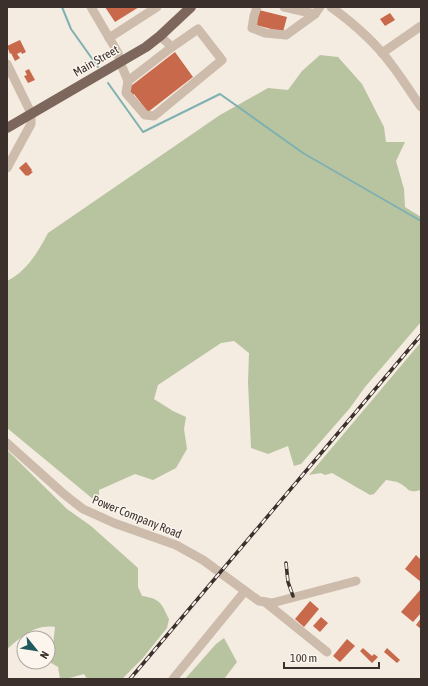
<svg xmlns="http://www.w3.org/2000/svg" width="428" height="686" viewBox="0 0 428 686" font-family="'Asap Condensed',sans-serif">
<rect width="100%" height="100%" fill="#f4ebe1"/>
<g fill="#b8c4a0">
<path d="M320,55L338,57L362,84L384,127L386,142H405L396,161L404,189L405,207L421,217V322L365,387L350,408L301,464L294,466L288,446L268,454L251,448L248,382L249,353L234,341L221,343L158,385L154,399L173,411L186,417L184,429L187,449L176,468L153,480L135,474L99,490V504L7,428V281C27,271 38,252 48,233L220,115L268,88L288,90L302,71Z"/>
<path d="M421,342V490C406,494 410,488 399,483C396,481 390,481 386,480L374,494L370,495L332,473L325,475L321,473L309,475Z"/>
<path d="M7,450L67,509L91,526L138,568V587L142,596C161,599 161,603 169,619L167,628L142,659L122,679H87L84,674L66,679H60L58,667L48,661L53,645L55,627C34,624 22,637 7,649Z"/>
<polygon points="224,638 237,662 224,679 185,679 216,644"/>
</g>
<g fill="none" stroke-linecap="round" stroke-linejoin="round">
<g stroke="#7fb0b2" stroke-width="2">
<polyline points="62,7 71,29 98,67"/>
<polyline points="108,83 143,132 220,94 303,153 421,221"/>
</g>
</g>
<g fill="#c8694b">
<polygon points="105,7 139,7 115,22"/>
<polygon points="259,10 287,17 283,32 256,25"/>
<polygon points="390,13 395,20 385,26 380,19"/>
<polygon points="20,40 26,52 22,54 21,52 17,54 20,58 15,61 11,53 10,54 7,46"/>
<polygon points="175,52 193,77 148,112 134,94 132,95 130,92 131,86"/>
<polygon points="29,69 35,80 28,83 24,76 27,75 25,71"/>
<polygon points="26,162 32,170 31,171 33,172 28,176 27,175 26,176 19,168"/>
<polygon points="416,555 421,560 421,582 405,569"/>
<polygon points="421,589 421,613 413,622 401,612"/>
<polygon points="310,601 319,609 304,627 295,619"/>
<polygon points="321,617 328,623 320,632 313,626"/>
<polygon points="421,618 421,629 416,625"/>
<polygon points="347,639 355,646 340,662 333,656"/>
<polygon points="363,648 372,656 374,654 378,657 372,663 360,651"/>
<polygon points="387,648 400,660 397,663 384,652"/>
</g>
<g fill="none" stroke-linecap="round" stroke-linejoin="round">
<g stroke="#cdbbac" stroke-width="9">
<polyline points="91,7 118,53 120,62 128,81 172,47 160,36"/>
<polyline points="257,7 254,16 252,28 265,33 286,35 315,14"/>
<polyline points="284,7 315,14 320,7"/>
<path d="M331,7C353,23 375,42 391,64C402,78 411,93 421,107"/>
<polyline points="109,38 157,7"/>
<polyline points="382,53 421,26"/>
<polyline points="7,64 31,113 31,124 7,168"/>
<polyline points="128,81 126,93 145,115 154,116 222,60 198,29 172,47"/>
<polyline points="7,443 65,495 83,509 114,523 176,545 203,560 259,601 272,603 356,581"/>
<polyline points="265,602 327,652"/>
<polyline points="173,679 245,591"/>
</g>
<polyline stroke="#7d675c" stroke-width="10" points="7,128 146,47 160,36 191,7"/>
<g stroke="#3b302b" stroke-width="3.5">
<g id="rail">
<polyline points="286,563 288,582 293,596"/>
<polyline points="130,679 421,335"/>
</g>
</g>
<use href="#rail" stroke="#fbf5ee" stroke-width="2" stroke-dasharray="6" stroke-linecap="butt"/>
</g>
<g text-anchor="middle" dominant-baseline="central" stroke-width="3" stroke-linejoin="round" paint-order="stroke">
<g font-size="12" fill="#3b302b" stroke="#fbf5ee">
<text transform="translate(96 61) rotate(-30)">Main Street</text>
<text transform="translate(137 517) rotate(22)">Power Company Road</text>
</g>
</g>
<rect width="428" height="686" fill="none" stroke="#3b302b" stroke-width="16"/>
<g transform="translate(36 650) rotate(120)"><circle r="19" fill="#fbf5ee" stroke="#aea6a0"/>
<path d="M0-3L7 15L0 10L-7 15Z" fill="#1f5a5e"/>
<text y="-6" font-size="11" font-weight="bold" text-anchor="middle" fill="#3b302b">N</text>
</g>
<path d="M284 662v6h95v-6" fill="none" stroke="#3b302b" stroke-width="2"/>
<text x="290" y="662" font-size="12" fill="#3b302b" stroke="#fbf5ee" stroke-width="3" paint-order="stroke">100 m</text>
</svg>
